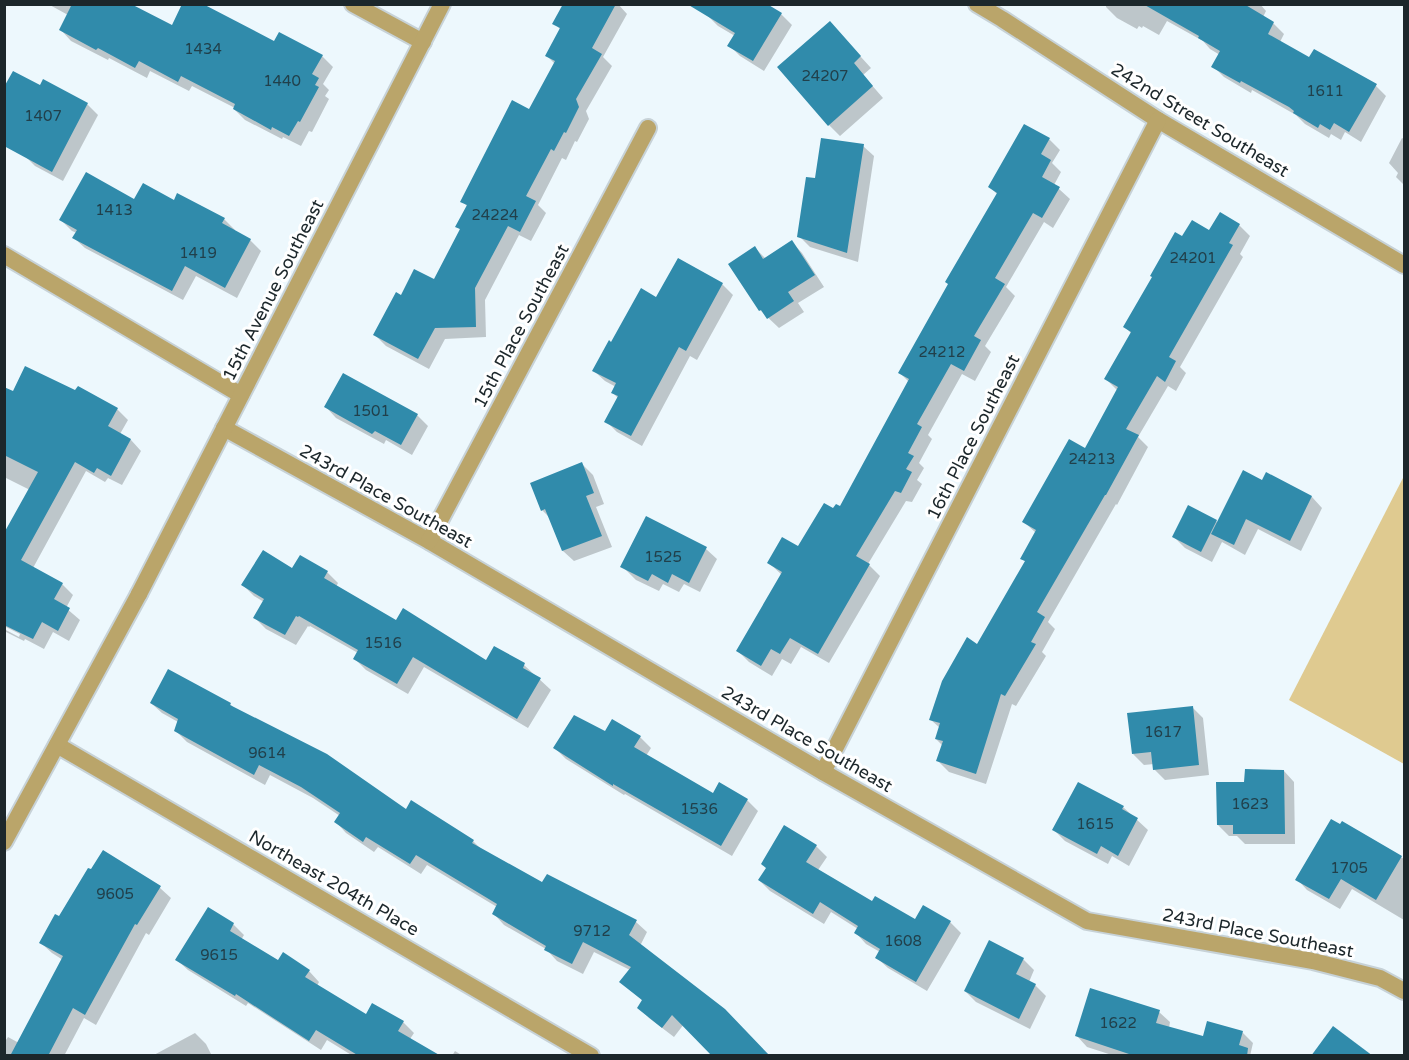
<svg xmlns="http://www.w3.org/2000/svg" width="1409" height="1060" viewBox="0 0 1409 1060" font-family="'Varela Round',sans-serif">
<rect width="100%" height="100%" fill="#edf8fd"/>
<polygon fill="#dfca90" points="1404,476 1404,764 1289,700"/>
<g fill="#0003">
<polygon points="48,4 135,4 134,8 172,27 275,43 322,56 333,67 323,84 329,90 325,96 329,99 312,132 309,131 301,146 283,137 282,139 245,120 234,109 235,108 192,86 189,91 150,71 147,78 109,58 108,60 71,41 61,30 68,15"/>
<polygon points="572,4 618,4 627,14 603,57 612,66 586,111 589,119 577,142 575,141 566,160 562,158 538,205 546,213 531,241 519,235 485,300 486,337 445,339 429,369 386,346 375,335 402,297 435,281 461,231 457,226 468,207 462,201 530,111 555,64 547,56 561,30 554,23"/>
<polygon points="1106,4 1260,4 1266,11 1263,17 1273,23 1284,34 1280,42 1310,59 1376,86 1386,96 1361,142 1345,132 1341,140 1331,134 1329,138 1305,124 1296,115 1252,90 1251,93 1224,77 1213,66 1220,55 1210,49 1203,41 1167,21 1159,35 1143,26 1142,28 1139,26 1137,29 1117,18 1106,7"/>
<polygon points="781,14 792,25 764,71 740,56 729,45 735,36 718,26 707,15"/>
<polygon points="840,34 871,68 863,75 883,98 840,136 829,125"/>
<polygon points="44,81 87,104 98,115 63,181 35,166 24,155 41,87"/>
<polygon points="1402,138 1404,139 1404,185 1396,177 1398,173 1389,163"/>
<polygon points="1049,139 1060,150 1052,163 1061,172 1054,185 1059,189 1070,199 1053,228 1044,222 1006,287 1015,296 985,346 991,352 975,381 962,374 928,435 932,439 919,463 924,468 917,480 922,484 912,502 906,501 868,564 880,576 829,663 801,647 791,664 782,659 772,676 749,662 738,651 782,575 769,563 799,548 834,510 841,508 909,382 900,373 998,195 990,187"/>
<polygon points="863,146 874,156 858,262 810,247 799,236 816,180"/>
<polygon points="178,195 224,219 235,230 234,232 250,240 261,251 237,298 196,276 183,300 85,248 74,238 77,233 72,231 61,220 134,201 175,202"/>
<polygon points="1239,225 1250,236 1240,254 1243,257 1180,367 1186,373 1176,391 1168,386 1138,437 1148,447 1117,505 1116,504 1048,622 1055,629 1042,652 1046,656 1016,706 1012,704 986,784 949,772 938,761 943,746 936,739 940,728 931,720 978,646 1026,562 1022,559 1036,533 1024,522 1086,450 1118,391 1106,379 1132,334 1125,327 1183,238"/>
<polygon points="792,242 802,253 824,287 798,303 804,312 779,328 760,310 755,248 766,259"/>
<polygon points="722,284 733,295 697,360 690,356 642,446 617,432 606,421 618,398 613,393 616,387 605,381 594,371 657,299"/>
<polygon points="4,389 14,393 117,409 128,420 120,434 131,440 141,451 122,485 108,478 105,482 86,471 33,568 62,584 73,595 66,608 80,620 69,641 53,632 44,649 25,639 24,641 4,631 4,629 19,637 20,634 4,626 4,536 30,490 4,477"/>
<polygon points="326,407 417,415 428,426 412,455 386,440 384,444 336,418"/>
<polygon points="582,464 593,475 604,504 596,507 612,547 574,561 563,551 551,519 542,510"/>
<polygon points="1266,474 1312,497 1322,508 1301,551 1258,529 1245,555 1222,542 1212,562 1185,548 1174,537 1216,521 1218,523 1263,482"/>
<polygon points="706,549 717,559 700,592 684,584 679,592 663,584 659,591 636,580 625,569"/>
<polygon points="293,570 327,572 338,583 336,587 396,622 487,662 495,648 524,665 551,690 528,728 424,667 408,694 366,670 355,659 358,653 310,626 309,627 308,626 296,645 266,629 255,618 264,602 254,596 243,585"/>
<polygon points="169,671 230,704 235,709 406,811 412,802 473,841 482,850 543,884 636,922 647,932 640,946 684,1024 674,1037 649,1018 639,1007 643,1001 621,982 630,970 594,952 583,974 557,961 546,949 504,925 494,914 497,907 427,865 421,874 378,847 374,852 346,833 336,822 340,816 313,798 270,775 265,785 187,742 176,731 178,722 162,713 151,703"/>
<polygon points="1192,707 1203,718 1209,775 1165,780 1154,769 1154,764 1144,765 1133,754"/>
<polygon points="605,733 640,737 651,748 646,756 713,795 747,800 758,811 732,856 625,794 624,795 566,759 555,748"/>
<polygon points="1284,771 1294,782 1295,844 1245,844 1237,836 1229,836 1218,825 1246,784"/>
<polygon points="1123,807 1148,830 1129,866 1112,856 1108,864 1065,841 1054,830"/>
<polygon points="1343,823 1404,859 1404,920 1352,889 1340,909 1307,890 1297,879"/>
<polygon points="816,846 827,857 818,870 873,903 915,921 950,922 961,933 927,991 888,968 877,958 880,952 866,944 856,933 858,929 831,912 824,924 770,891 759,880"/>
<polygon points="103,852 160,888 171,898 149,935 146,933 96,1025 84,1018 64,1056 4,1056 4,1043 8,1037 19,1043 63,960 52,953 41,943 60,918"/>
<polygon points="233,924 244,935 241,940 278,962 309,971 319,982 317,986 366,1016 403,1022 414,1033 410,1039 438,1056 353,1056 327,1040 321,1050 248,1003 246,1006 188,970 177,960"/>
<polygon points="996,946 1023,959 1034,970 1029,982 1035,985 1046,996 1030,1029 976,1002 965,991"/>
<polygon points="1159,1012 1170,1022 1169,1028 1204,1037 1242,1032 1253,1043 1250,1056 1115,1056 1087,1047 1077,1036"/>
<polygon points="195,1033 206,1044 212,1056 152,1056"/>
<polygon points="455,1051 463,1056 452,1056"/>
</g>
<g fill="#308bab">
<polygon points="72,4 131,4 172,25 182,4 203,4 274,41 279,32 323,55 312,74 319,78 315,85 319,87 300,122 298,121 289,136 272,127 271,130 233,109 235,104 181,76 178,82 139,61 135,68 98,48 96,50 59,30"/>
<polygon points="563,4 616,4 592,48 602,54 576,99 579,107 566,133 564,132 554,151 551,149 526,196 536,201 520,232 508,226 475,288 476,327 435,328 418,359 373,335 396,292 401,295 414,269 434,279 460,229 455,227 467,205 460,202 512,100 529,109 555,61 545,56 560,28 552,24"/>
<polygon points="687,4 767,4 782,13 753,61 727,46 735,33"/>
<polygon points="1143,4 1244,4 1274,22 1268,34 1309,57 1314,49 1377,84 1349,132 1334,123 1330,130 1320,124 1318,128 1293,113 1294,111 1289,107 1241,81 1240,83 1211,67 1220,51 1198,38 1199,36"/>
<polygon points="830,21 861,56 854,63 873,86 828,126 777,67"/>
<polygon points="13,71 40,85 43,79 88,103 52,172 4,146 4,87"/>
<polygon points="1024,124 1050,138 1041,154 1051,160 1042,177 1060,187 1042,218 1033,213 995,278 1005,284 974,336 981,340 964,371 951,364 917,424 922,427 908,453 914,456 906,469 912,472 901,493 895,491 856,556 870,564 818,654 790,638 780,654 771,649 761,666 736,651 782,572 767,563 782,537 798,546 824,503 833,508 836,504 840,506 909,379 898,373 948,284 945,282 997,193 988,187"/>
<polygon points="821,138 864,144 847,253 797,237 806,177 815,178"/>
<polygon points="86,172 134,199 143,183 174,200 177,193 225,218 222,223 251,239 225,288 185,266 172,291 72,238 77,230 59,220"/>
<polygon points="1220,212 1240,224 1229,243 1233,245 1169,357 1176,361 1165,382 1157,376 1126,429 1139,435 1106,495 1105,495 1037,612 1045,617 1031,642 1036,644 1005,696 1001,694 976,774 936,761 943,741 935,739 940,723 929,720 942,681 967,637 977,644 1025,561 1020,559 1036,530 1022,522 1069,439 1085,448 1118,387 1104,379 1131,332 1123,327 1152,277 1150,276 1175,232 1182,236 1192,220 1209,230"/>
<polygon points="792,240 815,275 788,292 794,301 767,319 761,310 759,311 728,264 755,246 763,259"/>
<polygon points="678,258 723,283 686,351 679,347 631,436 604,422 618,396 611,393 616,383 592,371 609,340 611,342 641,288 656,297"/>
<polygon points="25,366 75,390 78,386 118,408 108,426 131,439 111,476 97,468 94,473 75,462 21,560 63,583 54,599 70,608 58,631 42,622 33,639 4,625 4,533 38,472 4,455 4,387 13,391"/>
<polygon points="343,373 418,414 401,445 375,431 372,434 324,407"/>
<polygon points="582,462 594,493 586,496 602,536 562,551 545,509 541,511 530,483"/>
<polygon points="1243,470 1262,480 1266,472 1312,496 1290,541 1246,519 1234,545 1211,534"/>
<polygon points="1188,505 1217,520 1201,552 1172,537"/>
<polygon points="646,516 707,547 689,583 672,574 668,583 652,574 648,581 620,567"/>
<polygon points="263,550 292,568 300,555 328,571 324,578 396,620 403,608 486,660 494,646 525,663 523,668 541,678 517,719 413,657 397,684 353,659 358,650 299,616 298,617 296,616 285,635 253,618 264,599 241,585"/>
<polygon points="168,669 231,703 230,705 327,754 406,809 411,800 474,840 472,843 542,882 547,874 637,920 629,935 725,1009 770,1056 712,1056 672,1015 662,1028 637,1008 642,1000 619,982 631,967 583,942 572,964 544,950 546,946 492,914 497,904 416,855 410,864 366,837 363,842 334,822 340,813 301,787 259,765 254,775 174,731 178,719 150,703"/>
<polygon points="1193,706 1199,765 1153,770 1151,752 1132,754 1127,713"/>
<polygon points="574,715 605,731 612,719 641,736 634,747 713,793 719,782 748,799 721,846 613,784 613,786 553,748"/>
<polygon points="1245,769 1284,770 1285,834 1233,834 1233,825 1217,825 1216,782 1244,782"/>
<polygon points="1078,782 1124,806 1122,809 1138,818 1118,856 1101,846 1097,854 1052,830"/>
<polygon points="1331,819 1340,824 1342,821 1402,856 1376,900 1341,879 1329,899 1295,880"/>
<polygon points="784,825 817,845 806,862 872,901 875,896 915,919 923,905 951,921 916,982 875,958 880,949 854,933 858,926 820,902 813,914 758,880 766,868 761,864"/>
<polygon points="103,850 161,886 137,925 135,924 85,1015 73,1008 48,1056 10,1056 63,956 39,943 55,914 59,916 88,868 91,869"/>
<polygon points="208,907 234,923 230,931 278,960 283,952 310,970 305,977 366,1014 372,1003 404,1021 398,1031 441,1056 359,1056 316,1030 309,1041 236,994 235,996 175,960"/>
<polygon points="989,940 1024,958 1016,974 1036,984 1019,1019 964,991"/>
<polygon points="1090,988 1160,1010 1156,1023 1203,1036 1207,1021 1243,1031 1239,1045 1248,1048 1247,1056 1135,1056 1075,1036"/>
<polygon points="1333,1026 1373,1056 1311,1056"/>
</g>
<g fill="none" stroke-linecap="round" stroke-linejoin="round">
<g stroke="#c7d2d7" stroke-width="20">
<g id="minor">
<polyline points="353,4 423,42"/>
<polyline points="977,4 1002,19 1158,120 1404,265"/>
<polyline points="4,255 241,395"/>
<polyline points="224,428 429,541 823,772 1087,921 1313,961 1380,978 1404,991"/>
<polyline points="429,541 648,128"/>
<polyline points="57,745 591,1056"/>
<polyline points="823,772 1158,120"/>
<polyline points="4,842 139,594"/>
</g>
</g>
<g stroke="#c7d2d7" stroke-width="20">
<polyline id="tertiary" points="139,594 442,4"/>
</g>
<use href="#minor" stroke="#baa56a" stroke-width="16"/>
<use href="#tertiary" stroke="#baa56a" stroke-width="16"/>
</g>
<g text-anchor="middle" dominant-baseline="central" stroke-width="6" stroke-linejoin="round" paint-order="stroke">
<g font-size="15" fill="#21404b">
<text x="203" y="49">1434</text>
<text x="825" y="76">24207</text>
<text x="282" y="81">1440</text>
<text x="1325" y="91">1611</text>
<text x="43" y="116">1407</text>
<text x="114" y="210">1413</text>
<text x="495" y="215">24224</text>
<text x="198" y="253">1419</text>
<text x="1193" y="258">24201</text>
<text x="942" y="352">24212</text>
<text x="371" y="411">1501</text>
<text x="1092" y="459">24213</text>
<text x="663" y="557">1525</text>
<text x="383" y="643">1516</text>
<text x="1163" y="732">1617</text>
<text x="267" y="753">9614</text>
<text x="1250" y="804">1623</text>
<text x="699" y="809">1536</text>
<text x="1095" y="824">1615</text>
<text x="1349" y="868">1705</text>
<text x="115" y="894">9605</text>
<text x="592" y="931">9712</text>
<text x="903" y="941">1608</text>
<text x="219" y="955">9615</text>
<text x="1118" y="1023">1622</text>
</g>
<g font-size="18" fill="#1c272b" stroke="#fff">
<text transform="translate(1200 120) rotate(31)">242nd Street Southeast</text>
<text transform="translate(273 290) rotate(-63)">15th Avenue Southeast</text>
<text transform="translate(521 326) rotate(-62)">15th Place Southeast</text>
<text transform="translate(973 437) rotate(-63)">16th Place Southeast</text>
<text transform="translate(386 496) rotate(29)">243rd Place Southeast</text>
<text transform="translate(807 739) rotate(30)">243rd Place Southeast</text>
<text transform="translate(334 883) rotate(30)">Northeast 204th Place</text>
<text transform="translate(1258 933) rotate(11)">243rd Place Southeast</text>
</g>
</g>
<rect width="1409" height="1060" fill="none" stroke="#1c272b" stroke-width="12"/>
</svg>
